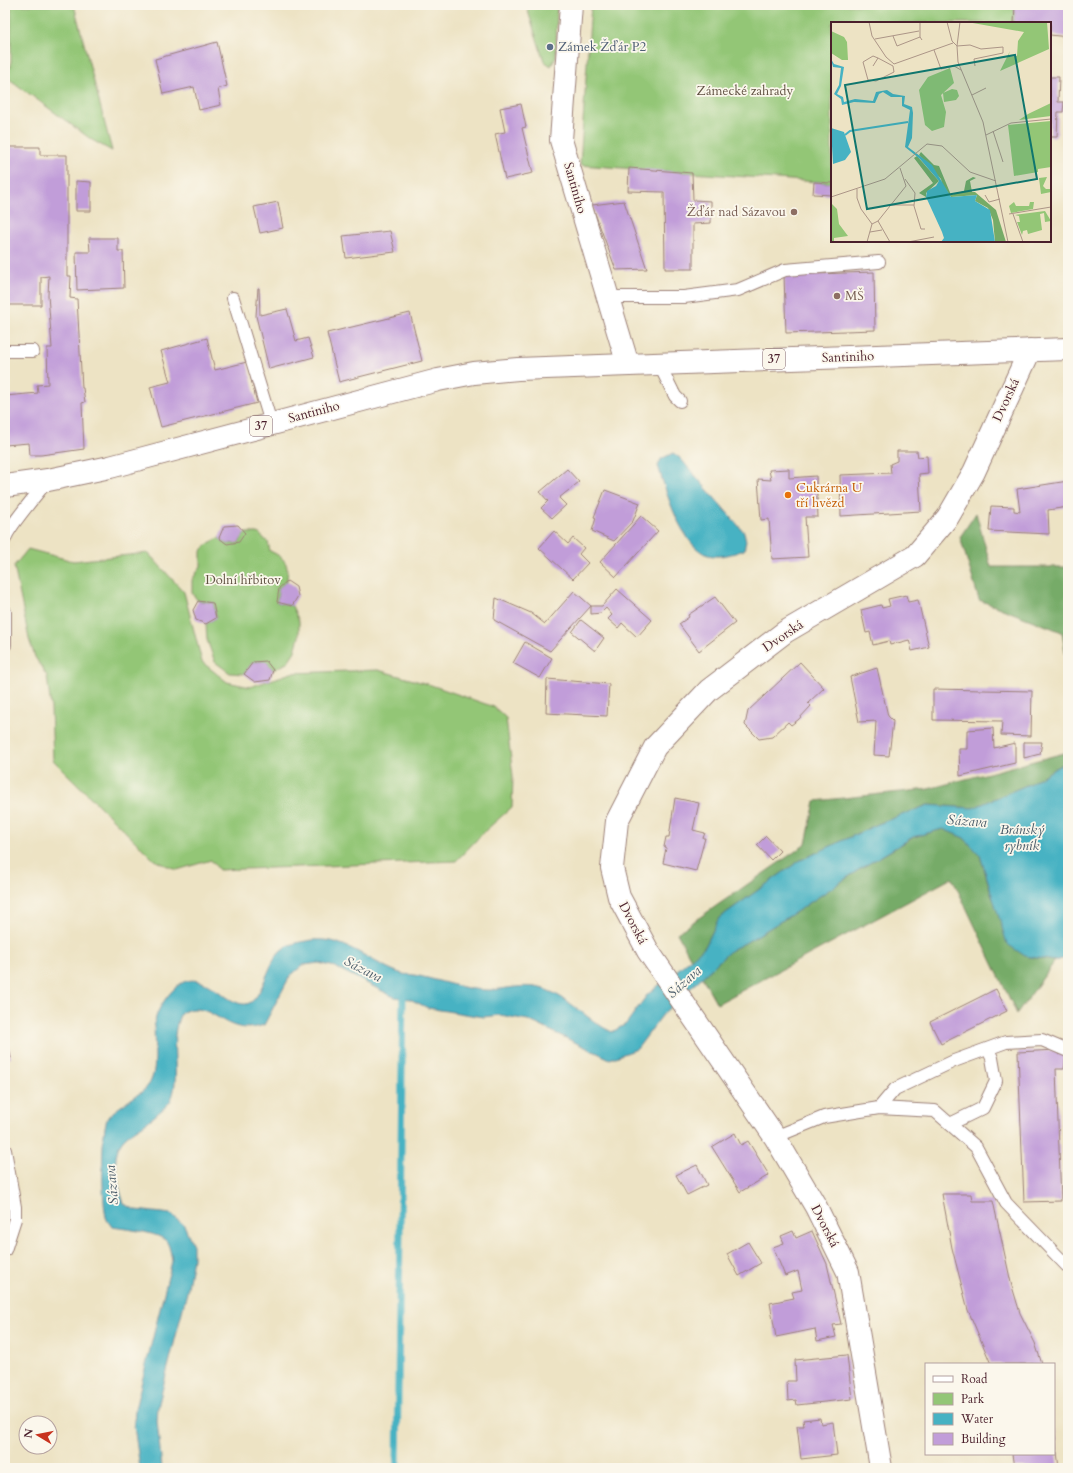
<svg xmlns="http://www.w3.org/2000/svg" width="1073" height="1473" viewBox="0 0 1073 1473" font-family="Cardo,serif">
<rect width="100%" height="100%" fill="#fbf7ec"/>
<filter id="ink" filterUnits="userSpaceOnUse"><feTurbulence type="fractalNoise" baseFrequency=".025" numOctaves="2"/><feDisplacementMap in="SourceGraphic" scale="8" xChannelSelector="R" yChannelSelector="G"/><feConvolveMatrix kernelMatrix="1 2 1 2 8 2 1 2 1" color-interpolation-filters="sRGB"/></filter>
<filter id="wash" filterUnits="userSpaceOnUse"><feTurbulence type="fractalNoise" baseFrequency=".012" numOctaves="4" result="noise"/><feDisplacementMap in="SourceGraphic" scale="16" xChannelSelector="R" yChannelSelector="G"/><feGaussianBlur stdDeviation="0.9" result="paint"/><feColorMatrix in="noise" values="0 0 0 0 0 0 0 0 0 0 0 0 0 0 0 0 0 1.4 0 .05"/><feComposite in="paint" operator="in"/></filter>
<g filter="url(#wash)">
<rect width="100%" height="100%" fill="#ede3c4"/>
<g fill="#93c676" stroke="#6e7250">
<polygon points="11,5 74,5 112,151 92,140 5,76 5,65 11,67"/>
<polygon points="526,5 557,5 556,57 551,66 544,61"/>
<polygon points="591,5 1015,5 1014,23 832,23 832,183 580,165"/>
<path d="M245,533H258L268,542L270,551C285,558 289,563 287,581L279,588L277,602L292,606L299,621V637L295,651L287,663L273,670L266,661L253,662L244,674L230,673L215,662L207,640L206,624L216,618L213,603L198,601L192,593V580L201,566V551L209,543L219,538L227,544L239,543Z"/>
<polygon points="28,549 73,561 148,553 184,592 202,662 227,682 250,687 291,673 378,670 431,685 494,707 506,718 513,776 512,807 485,831 456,861 219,870 211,860 177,870 154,860 53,760 51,708 47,676 35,657 29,639 14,566"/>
</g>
<g fill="#76ab67" stroke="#606549">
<polygon points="976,513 991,567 1068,567 1068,671 1062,632 979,600 960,537"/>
<polygon points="1068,752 1068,761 1029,784 973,808 928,805 878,824 799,861 719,918 705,947 691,959 677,933 806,844 815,801 928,789"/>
<polygon points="943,829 964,838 980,855 992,896 1025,956 1055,961 1017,1014 952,878 717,1004 702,977 731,950 745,943 796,912 863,867 914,837"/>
</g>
<g fill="#46b2c3" stroke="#486877">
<path d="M673,453L680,458L744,532L746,541L744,550C733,554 717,559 705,554C680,542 666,491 658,466L661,459Z"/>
<path d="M1068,761V957L1055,961L1025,956L1007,944L980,855L964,838L943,829L913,837L863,867L796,912L745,943L731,950L664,1013L637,1049L610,1059L528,1020L500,1015L483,1017L428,1008L410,999L394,997L335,967L319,963L303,965L290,976L264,1025C228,1037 218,1008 193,1009C189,1009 185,1011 181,1013C167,1041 182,1074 171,1100C168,1106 160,1111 156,1115C147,1123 137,1128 128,1135C107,1151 118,1183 124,1204L136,1210L171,1214L184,1225L193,1245V1259L187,1292L158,1407L157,1421L162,1468H140L134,1426L135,1409L172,1261C171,1254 170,1248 167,1242C160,1232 124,1229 112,1227C110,1224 107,1221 106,1217C102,1200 100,1132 108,1117C112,1111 137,1096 145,1089C161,1074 152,1043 155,1022C156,1011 166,997 174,989C201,962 224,1006 246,1004C263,1002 268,957 284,948C290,944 299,942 306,941C343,933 370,964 403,974C406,975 410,974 414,975C437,979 466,991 490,990C507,989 526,983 544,989C570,998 588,1021 612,1032L626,1024L647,995L705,947L719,918L799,861L878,824L928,805L973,808L1029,784Z"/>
</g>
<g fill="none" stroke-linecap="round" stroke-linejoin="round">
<polyline stroke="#46b2c3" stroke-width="7" points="397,1468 403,990"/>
</g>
<g id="blocks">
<g fill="#c19dd9">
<polygon points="1015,5 1068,5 1068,37 1050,35 1050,23 1014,23"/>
<polygon points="217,42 227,86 218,89 221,105 199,110 194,87 163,94 155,59"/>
<polygon points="1050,77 1059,77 1058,102 1064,102 1063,112 1058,112 1057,137 1050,137"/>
<polygon points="521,104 526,127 522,128 533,173 505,179 495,134 505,132 500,108"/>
<polygon points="5,147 40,147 40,155 67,155 67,276 71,276 70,298 77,299 82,388 83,388 85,402 82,403 84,449 41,455 30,455 29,443 5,445 5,396 38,393 37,385 48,384 47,348 52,348 48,295 49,276 41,277 41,305 5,305"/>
<polygon points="629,168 692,173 693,200 711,201 711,223 693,224 693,269 665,269 664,192 628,191"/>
<polygon points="76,181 91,182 91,211 76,211"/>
<polygon points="814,182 832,183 832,195 813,194"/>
<polygon points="624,201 647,269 616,270 592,205"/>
<polygon points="278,202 283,228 260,233 254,207"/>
<polygon points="390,231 395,252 346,258 343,236"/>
<polygon points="89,238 118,238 118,251 123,251 124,288 77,290 76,252 90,252"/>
<polygon points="874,272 875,330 786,333 784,275"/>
<polygon points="258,288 259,288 260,315 287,309 296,341 308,338 314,357 269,369 256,316"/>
<polygon points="410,313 422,361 339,382 327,333"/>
<polygon points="207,338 215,370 247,362 257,403 161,427 150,387 170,382 161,351"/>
<polygon points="897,451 917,451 918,457 927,456 928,473 919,474 921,511 841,516 840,475 891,473 890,464 897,461"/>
<polygon points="567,469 579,482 559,498 566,505 552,518 541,508 548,501 540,492"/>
<polygon points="789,469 789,478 816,476 818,517 805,517 808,557 772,559 769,519 761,520 758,479 771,480 769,470"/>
<polygon points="1068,481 1068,507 1048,510 1049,534 989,531 991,506 1014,507 1014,511 1020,512 1017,489"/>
<polygon points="605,490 640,503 633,521 614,541 592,531 596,518 594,517"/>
<polygon points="641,516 658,531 616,577 600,562"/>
<polygon points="238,525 245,533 239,542 227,544 219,538 224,526"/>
<polygon points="554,531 568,544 573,538 584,548 579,554 588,563 573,579 539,548"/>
<polygon points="287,581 296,587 298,596 292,606 277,602 279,588"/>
<polygon points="617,589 652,620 637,637 622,623 618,628 608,619 612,615 606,608 601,613 591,614 591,606 602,606"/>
<polygon points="574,591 591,606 550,651 494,620 496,598 531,613 545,624"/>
<polygon points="906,595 908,602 918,600 929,647 912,651 909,640 890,645 889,641 873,645 870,632 866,633 861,610 881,605 882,608 890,606 888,599"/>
<polygon points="715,597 735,623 699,651 679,624 689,617 688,615"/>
<polygon points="198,601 213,603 216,618 206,624 196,620 193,610"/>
<polygon points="581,620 604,638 595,651 572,632"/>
<polygon points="525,642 552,658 540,678 513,663"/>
<polygon points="266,661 273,670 270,680 255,682 244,674 253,662"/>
<polygon points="800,662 824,688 808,703 811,706 798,720 791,725 788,722 772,737 759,739 745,725 748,711"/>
<polygon points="877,668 888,716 893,721 889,756 874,755 876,721 859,722 850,677"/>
<polygon points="547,679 609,684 607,716 546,713"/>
<polygon points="933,689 1032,691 1031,736 1001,735 1002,721 933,720"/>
<polygon points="993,728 994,748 1015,743 1015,763 960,776 959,749 967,749 967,730"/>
<polygon points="1024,742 1042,742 1040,754 1024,758"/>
<polygon points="675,798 699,803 693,830 705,833 703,838 705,838 696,871 663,863 666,848 664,847 666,837 669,837"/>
<polygon points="766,836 780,851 771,860 757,845"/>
<polygon points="996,989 1007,1011 941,1044 930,1022"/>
<polygon points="5,1033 11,1058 5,1059"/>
<polygon points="1056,1050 1066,1055 1064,1069 1056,1069 1061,1201 1024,1202 1018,1052"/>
<polygon points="735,1133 741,1145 748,1141 769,1175 740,1192 712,1147"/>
<polygon points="697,1165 707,1185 687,1195 676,1175"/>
<polygon points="942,1194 971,1194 972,1201 993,1201 1011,1283 1020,1313 1035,1343 1042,1364 991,1364 968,1310 952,1248"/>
<polygon points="793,1231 796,1238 812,1231 827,1264 841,1324 833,1325 836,1337 817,1341 815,1329 776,1337 770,1303 794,1298 792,1292 802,1290 798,1271 785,1276 773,1247 784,1243 781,1236"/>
<polygon points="748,1242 761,1263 739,1276 727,1254"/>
<polygon points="847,1355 852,1399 797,1405 796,1400 788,1401 787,1381 796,1381 795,1360"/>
<polygon points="820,1418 821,1424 833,1422 837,1455 801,1459 797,1426 804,1426 803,1420"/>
<polygon points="1054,1428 1059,1468 1014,1468 1012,1454 1054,1454"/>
</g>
</g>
</g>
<g filter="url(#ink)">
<use href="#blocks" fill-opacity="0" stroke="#9c8178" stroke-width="1"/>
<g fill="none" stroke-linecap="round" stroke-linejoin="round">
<g stroke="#9c8178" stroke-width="14">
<g id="lane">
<polyline points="608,297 684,297 738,290 785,270 879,262"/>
<polyline points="233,298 271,423"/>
<polyline points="5,351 33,351"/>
<polyline points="659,364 675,396 680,401"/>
<path d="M5,539C8,527 39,492 48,480"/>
<polyline points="5,612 5,645"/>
<polyline points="879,1108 895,1089 954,1061 1006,1042 1042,1040 1068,1051"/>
<polyline points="950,1124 983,1108 996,1081 992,1058 988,1049"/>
<polyline points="775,1137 824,1117 879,1108 935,1111 976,1147 1006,1203 1068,1267"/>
<polyline points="5,1150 15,1207 15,1219 5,1250"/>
</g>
</g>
<g stroke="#9c8178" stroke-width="24">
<g id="street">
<polyline points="571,5 561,140 628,365"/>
<polyline points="881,1468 848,1272 816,1207 775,1137 648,951 619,897 612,868 617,821 655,747 709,690 785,632 915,556 948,517 974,472 1030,350"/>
</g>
</g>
<g stroke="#9c8178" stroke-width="24">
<polyline id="primary" points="5,486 48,480 110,467 438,380 474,373 518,369 1068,349"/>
</g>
<use href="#lane" stroke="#fff" stroke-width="12"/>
<use href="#street" stroke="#fff" stroke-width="22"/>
<use href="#primary" stroke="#fff" stroke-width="22"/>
</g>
</g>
<circle fill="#5c6f8a" stroke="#fbf7ec" stroke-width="1.5" cx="550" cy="47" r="4"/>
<g fill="#8d6e63" stroke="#fbf7ec" stroke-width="1.5">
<circle cx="794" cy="212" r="4"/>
<circle cx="837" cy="296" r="4"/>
</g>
<circle fill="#e8710a" stroke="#fbf7ec" stroke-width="1.5" cx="788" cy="495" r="4"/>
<g text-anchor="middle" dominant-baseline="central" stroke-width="3.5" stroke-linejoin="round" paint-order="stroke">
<g fill="#fbf7ec" stroke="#7f6065" stroke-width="1">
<rect x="763" y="349" width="22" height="20" rx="3"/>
<rect x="250" y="416" width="22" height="20" rx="3"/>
</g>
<g font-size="12" font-weight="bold" fill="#4a1f2b">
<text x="774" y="359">37</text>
<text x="261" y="426">37</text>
</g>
<g font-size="13" fill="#4e5e75" stroke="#fbf7ec" text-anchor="start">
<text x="558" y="47">Zámek Žďár P2</text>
</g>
<g font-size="13" fill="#605142" stroke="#fbf7ec">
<text x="745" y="91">Zámecké zahrady</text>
<text x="243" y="580">Dolní hřbitov</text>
</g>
<g font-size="13" fill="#4a1f2b" stroke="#fbf7ec">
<text transform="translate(575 188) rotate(74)">Santiniho</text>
<text transform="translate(848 357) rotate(-2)">Santiniho</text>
<text transform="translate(1006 400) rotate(-65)">Dvorská</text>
<text transform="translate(314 412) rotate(-15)">Santiniho</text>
<text transform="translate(783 636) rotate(-34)">Dvorská</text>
<text transform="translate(633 923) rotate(62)">Dvorská</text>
<text transform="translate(825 1226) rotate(63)">Dvorská</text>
</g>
<g font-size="13" fill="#785e54" stroke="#fbf7ec" text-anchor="end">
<text x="786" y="212">Žďár nad Sázavou</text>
<text x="845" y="296" text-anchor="start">MŠ</text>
</g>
<g font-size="13" fill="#c56008" stroke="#fbf7ec" text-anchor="start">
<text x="796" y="488">Cukrárna U<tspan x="796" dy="15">tří hvězd</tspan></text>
</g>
<g font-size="14" font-style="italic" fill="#485a68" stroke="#fbf7ec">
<text transform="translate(967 821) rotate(4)">Sázava</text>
<text x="1022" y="829">Bránský<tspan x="1022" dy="16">rybník</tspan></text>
<text transform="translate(363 969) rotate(27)">Sázava</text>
<text transform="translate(684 982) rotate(-42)">Sázava</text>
<text transform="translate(112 1185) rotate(-95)">Sázava</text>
</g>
</g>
<g transform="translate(831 22)">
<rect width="220" height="220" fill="#ede3c4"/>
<path d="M136,0H216L218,27L169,49L179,29L177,35L186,34L187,19L193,10ZM0,9L13,15L16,20L17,38H11L0,31ZM119,46L123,61L110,73L115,90L113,105L101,109L94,103L88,68L97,55ZM121,67L126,68L128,74L125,78L113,80L112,71ZM220,81V94L188,98L197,92ZM220,99V145L207,147V150L183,154L177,103ZM216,155L212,164L215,167H220V170L210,172L208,156ZM183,180L185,184H198L199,180H203L202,187L180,191L178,184ZM0,181L6,187L8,202L17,214L3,216V220H0ZM214,189L220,199L214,200L213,191L209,192L211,208L197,212L196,208L192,209L191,213L186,200H189L188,194L184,193Z" fill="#93c676"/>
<path d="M90,130L103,143L108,144L120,173L133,169L135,159L142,155L145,156L139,159L141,170H144L165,188L175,220H164L162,198L157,186L144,179L146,173L120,175L111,162L110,157L88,133ZM86,134L108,159L95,171V175L88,171L102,161L83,136Z" fill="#76ab67"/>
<path d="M0,37L3,42L13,45L10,64L6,72L12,75L13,80L24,77L42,79L45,70L56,68L62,72L74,74L73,82L81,85L82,91L81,116L77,125L101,143L120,175L146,173L144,179L159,188L164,220H110L113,216L111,210L95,175L96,169L105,164L108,159L89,137L74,125L79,88L71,84V75H60L52,70L48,72L44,81L23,80L11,83L10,77L3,72L8,63L10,46L2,45ZM0,106L13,110L20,130L14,138L2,142Z" fill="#46b2c3"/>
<path fill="none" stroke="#46b2c3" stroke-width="2" d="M14,113L19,109L77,100"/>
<path fill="none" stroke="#ac9587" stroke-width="1" d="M38,0L41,14L55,35L63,42L122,21M89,0V15M116,0L121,19L126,24L139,23L150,27L172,25V31L143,37L144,44M129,0L126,24L127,40L152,100L177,220M62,14L66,24L89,15L91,18M44,17L88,9M103,28L110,47L123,44L130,48M42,44L47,36L62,44L63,50L45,59L37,58L32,40L42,34L47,36M141,73L155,66M162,109L172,140M155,113L180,101L220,97M74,157L84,171L83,184L90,207H94M26,167V176L30,187L41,202M154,173L158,180L169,177M0,175L54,157L96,122L111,124L139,150L165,159M59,183H83M178,192L220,185M182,192L192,220M47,199L59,220M39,210L51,208M36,220L41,202L47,199L75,164L69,146M77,220L103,215"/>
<path fill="#0f766e" fill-opacity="0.15" stroke="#0f766e" stroke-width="2" d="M184,33L206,157L36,187L14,63Z"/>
<rect width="220" height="220" fill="none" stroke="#4a1f2b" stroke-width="2"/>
</g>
<rect width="1073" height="1473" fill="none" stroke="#fbf7ec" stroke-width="20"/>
<rect x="925" y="1363" width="130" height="92" fill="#fbf7ec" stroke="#b4a19f"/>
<rect x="933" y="1376" width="20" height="6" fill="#ffffff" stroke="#b4a19f"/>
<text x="961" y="1383" font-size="12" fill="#4a1f2b">Road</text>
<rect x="933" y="1393" width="20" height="12" fill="#93c676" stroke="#b4a19f"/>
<text x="961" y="1403" font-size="12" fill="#4a1f2b">Park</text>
<rect x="933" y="1413" width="20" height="12" fill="#46b2c3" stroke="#b4a19f"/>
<text x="961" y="1423" font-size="12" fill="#4a1f2b">Water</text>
<rect x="933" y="1433" width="20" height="12" fill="#c19dd9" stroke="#b4a19f"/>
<text x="961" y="1443" font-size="12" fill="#4a1f2b">Building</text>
<g transform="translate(38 1435) rotate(280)"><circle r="19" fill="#fbf7ec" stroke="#b4a19f"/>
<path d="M0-3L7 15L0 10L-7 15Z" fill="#c8321e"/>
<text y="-6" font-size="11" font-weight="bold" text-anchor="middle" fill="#4a1f2b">N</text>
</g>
</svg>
